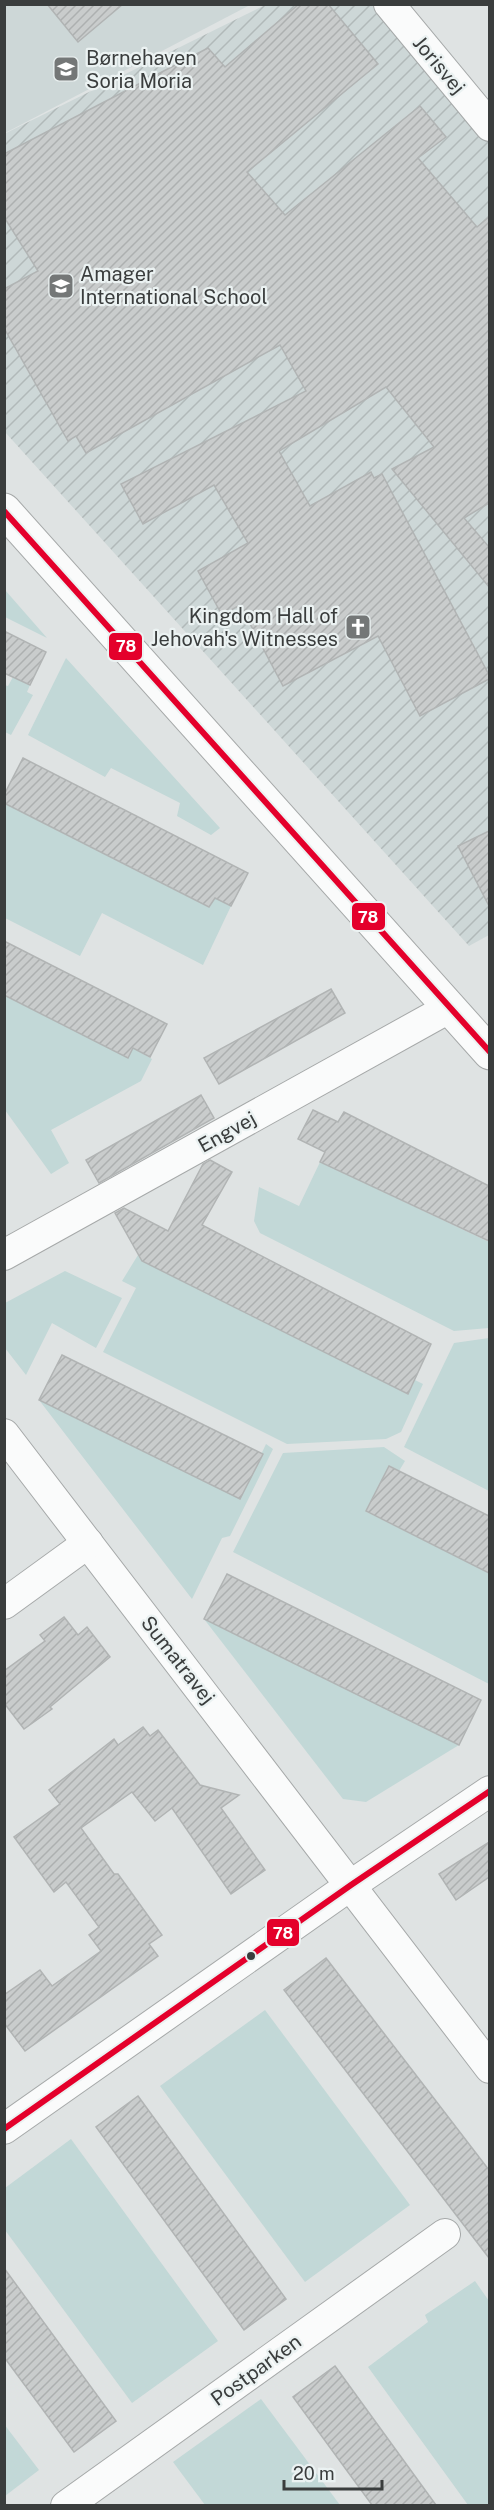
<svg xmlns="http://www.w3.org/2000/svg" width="494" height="2510" viewBox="0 0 494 2510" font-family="'Public Sans',sans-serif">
<defs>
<pattern id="industrial-furrows" width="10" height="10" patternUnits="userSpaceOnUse" patternTransform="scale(1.5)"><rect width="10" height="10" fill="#cdd7d7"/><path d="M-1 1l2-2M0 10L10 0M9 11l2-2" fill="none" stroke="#b1b9b9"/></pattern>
<pattern id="building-hatch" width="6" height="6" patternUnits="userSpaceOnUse" patternTransform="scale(1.5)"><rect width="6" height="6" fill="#c9cccc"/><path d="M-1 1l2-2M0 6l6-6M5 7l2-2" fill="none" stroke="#adb0b0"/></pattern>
</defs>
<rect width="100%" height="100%" fill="#dfe3e3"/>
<polygon fill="#cdd7d7" points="5,5 250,5 5,133"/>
<polygon fill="url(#industrial-furrows)" points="388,4 489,137 489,935 469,946 5,432 4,134 265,5"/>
<g fill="#c2d8d7">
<polygon points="4,590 5,590 47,638 5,617"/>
<polygon points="66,658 220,828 211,835 177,816 180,803 111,768 105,777 28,735"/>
<polygon points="13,677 30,685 27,692 33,695 11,735 5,732 4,685 8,686"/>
<polygon points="4,803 209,907 215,898 231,906 203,965 102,913 80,956 5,918"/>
<polygon points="4,994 129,1056 133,1048 152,1059 141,1081 51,1130 69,1163 51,1174 5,1110"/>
<polygon points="320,1162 489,1242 489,1328 454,1331 260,1233 254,1221 259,1187 299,1206"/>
<polygon points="138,1255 176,1272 408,1394 415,1380 423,1384 401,1432 386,1439 287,1444 103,1352 136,1288 122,1281"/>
<polygon points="65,1271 122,1298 96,1348 52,1323 26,1375 5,1348 5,1303"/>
<polygon points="489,1338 490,1338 489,1491 404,1447 454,1343"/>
<polygon points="39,1400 240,1499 266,1444 273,1449 230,1536 222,1538 192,1599"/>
<polygon points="384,1447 405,1461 399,1471 389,1467 367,1512 489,1573 489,1684 233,1552 283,1453"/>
<polygon points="204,1619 459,1745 366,1802 343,1799"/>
<polygon points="265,2010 410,2205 305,2282 160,2086"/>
<polygon points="71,2139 218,2341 132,2403 5,2230 5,2188"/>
<polygon points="475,2281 489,2301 489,2505 468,2505 368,2367 428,2322 425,2315"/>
<polygon points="261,2399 340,2505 205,2505 173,2462"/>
<polygon points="4,2424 39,2470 5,2496 4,2496"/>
</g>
<g fill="url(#building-hatch)" stroke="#b1b4b4" stroke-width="1.5">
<polygon points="47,4 123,4 78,42"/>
<polygon points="299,4 328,4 378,64 247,172 285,215 420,106 446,137 418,158 477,227 489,217 489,503 464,518 489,547 489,587 392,469 434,447 386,387 279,451 310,506 371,472 374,478 382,474 489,675 489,679 420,716 378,636 283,686 240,605 222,615 198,571 248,543 214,485 143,524 121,484 306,391 280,345 86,453 76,436 68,441 4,328 4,289 38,271 4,217 4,154 208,48 225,67"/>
<polygon points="4,631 46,652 30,685 4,673"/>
<polygon points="23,758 248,873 231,906 215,898 209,907 4,803 4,795"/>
<polygon points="489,831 489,906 458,846"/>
<polygon points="4,941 167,1024 150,1057 133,1048 128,1058 4,995"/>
<polygon points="331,989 345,1013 219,1084 204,1058"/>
<polygon points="201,1095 214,1118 99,1183 86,1160"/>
<polygon points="313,1110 338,1122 344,1112 489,1186 489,1241 320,1162 325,1152 298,1139"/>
<polygon points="210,1160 232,1172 202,1225 431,1344 408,1394 142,1261 115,1213 124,1208 168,1231 203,1164"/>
<polygon points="62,1355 263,1454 240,1499 39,1400"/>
<polygon points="389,1466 489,1516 489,1573 366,1511"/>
<polygon points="227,1574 481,1700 459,1745 204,1619"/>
<polygon points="64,1617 78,1635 87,1627 110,1657 50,1707 52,1709 24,1729 4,1703 4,1671 45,1641 40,1635"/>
<polygon points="143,1727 150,1736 158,1730 200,1785 239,1795 221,1808 265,1870 231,1894 172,1808 155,1821 132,1792 81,1828 114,1874 118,1874 162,1935 149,1944 158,1956 25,2051 4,2023 4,1995 40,1970 52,1986 101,1951 89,1935 99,1927 66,1882 54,1892 14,1837 60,1804 49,1790 114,1739 118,1745"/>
<polygon points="489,1842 489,1877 456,1900 439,1874"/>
<polygon points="326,1958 489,2170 489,2258 284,1990"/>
<polygon points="138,2096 286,2299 244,2330 96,2127"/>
<polygon points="4,2268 116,2421 74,2452 4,2357"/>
<polygon points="335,2366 436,2505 372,2505 293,2397"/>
</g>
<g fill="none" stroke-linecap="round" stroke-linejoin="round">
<g stroke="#a6a9a9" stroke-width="32">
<g id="minor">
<polyline points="389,4 490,126"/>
<polyline points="4,1255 449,1008"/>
<polyline points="4,1434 490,2068"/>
<polyline points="4,1604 88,1543"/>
<polyline points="4,2129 351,1885 490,1791"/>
<polyline points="66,2506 445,2234"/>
</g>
</g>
<g stroke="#a6a9a9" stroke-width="35">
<polyline id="tertiary" points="4,510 490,1053"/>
</g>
<use href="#minor" stroke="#fafbfb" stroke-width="30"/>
<use href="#tertiary" stroke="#fafbfb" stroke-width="33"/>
<g stroke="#ebf2f2" stroke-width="10">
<g id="bus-1">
<polyline points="4,511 490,1052"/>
<polyline points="4,2129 351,1885 490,1791"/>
</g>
</g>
<use href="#bus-1" stroke="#e4002b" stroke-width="6"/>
</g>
<defs>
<g id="school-square" transform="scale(1.35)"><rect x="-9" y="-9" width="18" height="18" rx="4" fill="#747777" stroke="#ebf2f2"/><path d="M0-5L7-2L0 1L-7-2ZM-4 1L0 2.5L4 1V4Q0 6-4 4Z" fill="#fff"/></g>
<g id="church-square" transform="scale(1.35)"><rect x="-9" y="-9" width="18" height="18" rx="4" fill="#747777" stroke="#ebf2f2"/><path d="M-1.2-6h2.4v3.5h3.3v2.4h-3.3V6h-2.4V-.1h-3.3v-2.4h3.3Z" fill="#fff"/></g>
</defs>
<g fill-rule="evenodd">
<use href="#school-square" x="66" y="69"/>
<use href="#school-square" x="61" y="286"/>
<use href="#church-square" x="358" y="627"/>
</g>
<circle fill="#3a3d3d" stroke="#ebf2f2" stroke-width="2" cx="251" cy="1956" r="5"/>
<g text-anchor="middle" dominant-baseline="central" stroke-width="4.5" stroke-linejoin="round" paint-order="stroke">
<g font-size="20" fill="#3a3d3d" stroke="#ebf2f2" text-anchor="start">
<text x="86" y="58">Børnehaven<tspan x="86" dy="23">Soria Moria</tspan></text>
<text x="80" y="274">Amager<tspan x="80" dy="23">International School</tspan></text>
<text x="338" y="616" text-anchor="end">Kingdom Hall of<tspan x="338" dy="23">Jehovah's Witnesses</tspan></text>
</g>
<g font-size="20" fill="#3a3d3d" stroke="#ebf2f2">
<text transform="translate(439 65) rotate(50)">Jorisvej</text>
<text transform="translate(227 1132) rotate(-29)">Engvej</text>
<text transform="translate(178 1660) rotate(52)">Sumatravej</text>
<text transform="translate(256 2370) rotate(-36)">Postparken</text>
</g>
</g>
<g stroke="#ebf2f2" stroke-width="2">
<rect x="108" y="632" width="35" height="29" rx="6" fill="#e4002b"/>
<rect x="351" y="902" width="35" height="29" rx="6" fill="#e4002b"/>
<rect x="266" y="1918" width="34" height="29" rx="6" fill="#e4002b"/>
</g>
<g font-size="16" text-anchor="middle" font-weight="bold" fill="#fff">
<text x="126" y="652">78</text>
<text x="368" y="923">78</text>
<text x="283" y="1939">78</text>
</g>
<rect width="494" height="2510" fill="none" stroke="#3a3d3d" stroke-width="12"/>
<path d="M284 2480v9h98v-9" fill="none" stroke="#3a3d3d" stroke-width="3"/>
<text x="293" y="2480" font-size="18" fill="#3a3d3d" stroke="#ebf2f2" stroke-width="4.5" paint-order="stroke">20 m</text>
</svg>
